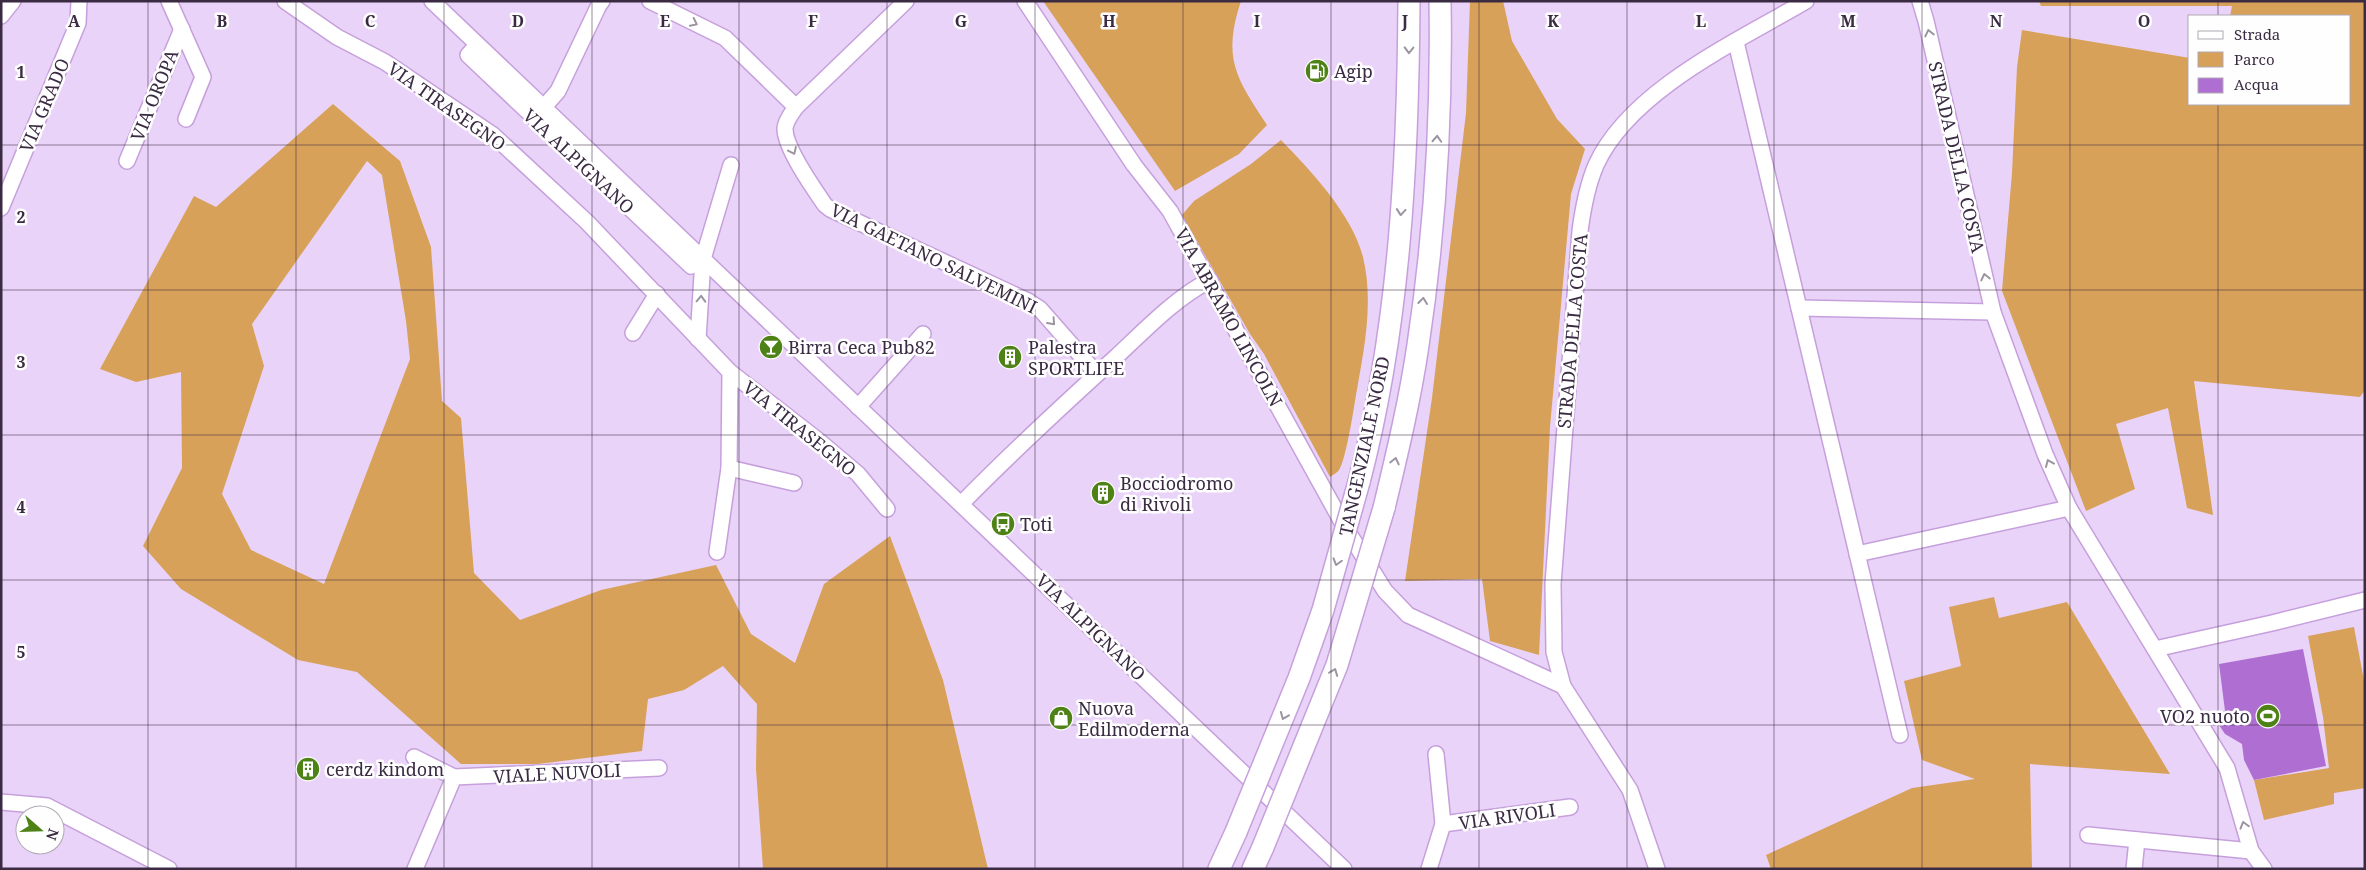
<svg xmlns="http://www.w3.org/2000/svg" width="2366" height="870" viewBox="0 0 2366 870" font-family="'Noto Serif',serif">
<rect width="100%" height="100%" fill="#ead3f8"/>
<g fill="#d7a159" fill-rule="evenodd">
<path d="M1043,1H1241C1222,58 1236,78 1267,125L1239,154L1175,191Z"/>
<polygon points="1470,1 1503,1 1512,41 1557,119 1585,149 1571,194 1550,427 1539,655 1490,641 1482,579 1405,581 1432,398 1466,113"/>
<polygon points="2039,1 2365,1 2365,390 2360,397 2194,381 2213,515 2187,508 2168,408 2116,424 2135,489 2086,511 2002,291 2012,173 2017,67 2022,30 2190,58 2190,104 2350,104 2350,16 2230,16 2232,6 2041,6"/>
<path d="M333,104L400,161L431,247L442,401L461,418L474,573L520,620L601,590L716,565L751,634L795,663L824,584L890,536L943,680L988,869H763L756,769L757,704L723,666L684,690L648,699L642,751L538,764H461L357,672L298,660L181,589L143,546L182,468L181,372L136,382L100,369L194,196L216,207ZM367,161L382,175L406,321L410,359L324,584L251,550L222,494L264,366L252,324Z"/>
<path d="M1281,140C1311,171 1352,214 1363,257C1375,307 1362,358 1354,407C1352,420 1345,461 1339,470C1338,472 1333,475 1330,477L1264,354L1250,334L1182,215L1194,201L1251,164Z"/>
<polygon points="1994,597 1999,618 2067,602 2170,774 2030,764 2032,869 1771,869 1766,855 1912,788 1975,779 1922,760 1904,681 1961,666 1949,607"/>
<polygon points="2354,627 2365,686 2365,788 2334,793 2334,804 2264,820 2254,780 2329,768 2323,717 2308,636"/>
</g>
<polygon fill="#af6fd2" points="2303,649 2326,766 2254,780 2244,760 2242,744 2225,734 2217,722 2225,711 2219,664"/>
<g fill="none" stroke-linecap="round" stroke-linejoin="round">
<g stroke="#c6a0dc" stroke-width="18">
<g id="minor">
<polyline points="169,1 203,77 186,119"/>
<polyline points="285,1 337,37 385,62 493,135 587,222 730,372 819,441 858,474 887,509"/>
<polyline points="432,1 1344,869"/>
<polyline points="650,1 725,38 796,107"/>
<path d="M906,1L796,107C792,113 786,120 785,128C784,147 814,189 825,205L830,209L1028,301L1040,309L1097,374"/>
<polyline points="1025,1 1134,165 1170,211 1343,524 1385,591 1408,615 1563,686 1630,790 1657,869"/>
<polyline points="1920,1 1926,21 1993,312 2045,454 2069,508 2227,768 2251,851 2264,869"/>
<polyline points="1,16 13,1"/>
<polyline points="1736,42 1900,735"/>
<polyline points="477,45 468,55 691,266 703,259"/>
<polyline points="544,107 558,91 599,5 602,1"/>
<polyline points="127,161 182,29"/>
<polyline points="1,208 78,23 79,1"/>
<polyline points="1799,308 1993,312"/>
<polyline points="633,333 657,294"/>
<polyline points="698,339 703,259 731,165"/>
<polyline points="858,407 923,334"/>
<polyline points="729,468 794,483"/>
<path d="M961,504C1011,453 1063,405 1116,357C1145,330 1174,299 1210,280"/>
<polyline points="717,552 729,468 730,372"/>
<polyline points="1857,554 2069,508"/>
<polyline points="2155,649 2272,623 2365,600"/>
<path d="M1563,686L1554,652L1553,584L1580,231C1583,208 1587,186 1596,165C1630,90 1738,41 1806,1"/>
<polyline points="1436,754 1443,824"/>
<polyline points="414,757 454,777"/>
<polyline points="1,802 47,806 169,869"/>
<polyline points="2088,835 2251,851"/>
<polyline points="415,869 454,777 659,768"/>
<polyline points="1429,869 1443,824 1570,807"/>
<polyline points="2134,869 2137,840"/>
</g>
</g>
<g stroke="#c6a0dc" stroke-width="24">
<g id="highway">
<path d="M1359,482C1400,326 1408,161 1409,1"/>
<path d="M1384,508C1397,454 1410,400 1418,345C1435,232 1442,115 1440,1"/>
<polyline points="1219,869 1236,832"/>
<polyline points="1253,869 1263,847"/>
</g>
</g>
<use href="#minor" stroke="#fff" stroke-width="15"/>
<use href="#highway" stroke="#fff" stroke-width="21"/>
<g stroke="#c6a0dc" stroke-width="24" stroke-linecap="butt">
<g id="highway-bridge">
<polyline points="1236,832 1299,678 1323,610 1359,482"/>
<polyline points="1263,847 1337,665 1384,508"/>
</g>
</g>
<use href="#highway-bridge" stroke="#fff" stroke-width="21"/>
</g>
<defs><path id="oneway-chevron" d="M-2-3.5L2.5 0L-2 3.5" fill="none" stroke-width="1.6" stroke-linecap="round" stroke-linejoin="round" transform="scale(1.25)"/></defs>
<g stroke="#9c95a1">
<use href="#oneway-chevron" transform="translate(694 23) rotate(26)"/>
<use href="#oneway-chevron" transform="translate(1929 33) rotate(-103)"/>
<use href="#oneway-chevron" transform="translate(1409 50) rotate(91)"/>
<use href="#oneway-chevron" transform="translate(1437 139) rotate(-87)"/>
<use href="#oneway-chevron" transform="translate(793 151) rotate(65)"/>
<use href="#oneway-chevron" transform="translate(1401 212) rotate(95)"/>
<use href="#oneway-chevron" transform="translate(1985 277) rotate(-103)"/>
<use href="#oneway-chevron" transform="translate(701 299) rotate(-88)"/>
<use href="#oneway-chevron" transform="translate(1423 301) rotate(-83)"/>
<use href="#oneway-chevron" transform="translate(1052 322) rotate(48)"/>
<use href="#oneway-chevron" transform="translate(1395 461) rotate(-77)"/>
<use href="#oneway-chevron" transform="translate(2049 463) rotate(-113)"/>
<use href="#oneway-chevron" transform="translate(1337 562) rotate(106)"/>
<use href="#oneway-chevron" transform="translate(1334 672) rotate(-69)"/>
<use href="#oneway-chevron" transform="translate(1284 716) rotate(112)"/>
<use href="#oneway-chevron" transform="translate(2244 825) rotate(-106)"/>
</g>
<path fill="none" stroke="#3a2b43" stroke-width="1" stroke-opacity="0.55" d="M148,1V869M296,1V869M444,1V869M592,1V869M739,1V869M887,1V869M1035,1V869M1183,1V869M1331,1V869M1479,1V869M1627,1V869M1774,1V869M1922,1V869M2070,1V869M2218,1V16M2218,104V869M1,145H2365M1,290H2365M1,435H2365M1,580H2365M1,725H2365"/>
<defs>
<g id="fuel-disc" transform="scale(1.25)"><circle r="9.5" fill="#4e8217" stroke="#fefefe"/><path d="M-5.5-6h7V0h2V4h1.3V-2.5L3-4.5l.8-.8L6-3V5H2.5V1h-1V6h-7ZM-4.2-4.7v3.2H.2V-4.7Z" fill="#fff"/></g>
<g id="bar-disc" transform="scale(1.25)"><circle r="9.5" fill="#4e8217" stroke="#fefefe"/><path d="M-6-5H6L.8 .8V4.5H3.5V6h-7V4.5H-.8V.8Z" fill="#fff"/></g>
<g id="building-disc" transform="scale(1.25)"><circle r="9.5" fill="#4e8217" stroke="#fefefe"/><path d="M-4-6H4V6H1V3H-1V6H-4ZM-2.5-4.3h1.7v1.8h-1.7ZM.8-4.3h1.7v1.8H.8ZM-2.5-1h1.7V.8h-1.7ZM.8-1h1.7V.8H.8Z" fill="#fff"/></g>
<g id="bus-disc" transform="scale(1.25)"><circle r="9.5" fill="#4e8217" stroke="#fefefe"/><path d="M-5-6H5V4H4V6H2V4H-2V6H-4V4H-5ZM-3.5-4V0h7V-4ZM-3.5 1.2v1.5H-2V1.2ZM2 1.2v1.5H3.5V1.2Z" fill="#fff"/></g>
<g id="stadium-disc" transform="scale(1.25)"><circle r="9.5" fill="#4e8217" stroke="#fefefe"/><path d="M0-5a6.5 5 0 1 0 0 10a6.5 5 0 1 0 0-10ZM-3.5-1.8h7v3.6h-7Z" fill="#fff"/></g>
<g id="shop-disc" transform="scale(1.25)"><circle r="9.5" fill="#4e8217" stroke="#fefefe"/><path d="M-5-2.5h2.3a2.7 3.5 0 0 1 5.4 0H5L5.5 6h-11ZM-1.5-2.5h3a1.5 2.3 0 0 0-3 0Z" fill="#fff"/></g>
</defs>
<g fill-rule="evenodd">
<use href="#fuel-disc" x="1317" y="71"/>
<use href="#bar-disc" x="771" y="347"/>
<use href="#building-disc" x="1010" y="357"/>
<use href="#building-disc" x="1103" y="493"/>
<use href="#bus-disc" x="1003" y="524"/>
<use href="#stadium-disc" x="2268" y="716"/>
<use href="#shop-disc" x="1061" y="718"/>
<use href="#building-disc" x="308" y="769"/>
</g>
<g text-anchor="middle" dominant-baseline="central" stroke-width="5" stroke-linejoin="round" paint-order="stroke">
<g font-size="18" fill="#3a2b43" stroke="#fefefe" text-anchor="start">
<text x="1334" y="71">Agip</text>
<text x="788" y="347">Birra Ceca Pub82</text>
<text x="1028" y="347">Palestra<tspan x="1028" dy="21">SPORTLIFE</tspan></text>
<text x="1120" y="483">Bocciodromo<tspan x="1120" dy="21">di Rivoli</tspan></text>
<text x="1020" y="524">Toti</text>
<text x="1078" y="708">Nuova<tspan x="1078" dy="21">Edilmoderna</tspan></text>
<text x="2250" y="716" text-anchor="end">VO2 nuoto</text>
<text x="326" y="769">cerdz kindom</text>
</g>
<g font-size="18" fill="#3a2b43" stroke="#fefefe">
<text transform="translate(154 95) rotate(-68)">VIA OROPA</text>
<text transform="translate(44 105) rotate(-67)">VIA GRADO</text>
<text transform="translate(447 106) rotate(35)">VIA TIRASEGNO</text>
<text transform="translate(1957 157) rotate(77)">STRADA DELLA COSTA</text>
<text transform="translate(579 161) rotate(43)">VIA ALPIGNANO</text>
<text transform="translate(934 258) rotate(26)">VIA GAETANO SALVEMINI</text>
<text transform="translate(1229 317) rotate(61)">VIA ABRAMO LINCOLN</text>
<text transform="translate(1572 331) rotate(-85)">STRADA DELLA COSTA</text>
<text transform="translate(800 428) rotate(39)">VIA TIRASEGNO</text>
<text transform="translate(1364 446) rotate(-78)">TANGENZIALE NORD</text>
<text transform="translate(1091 627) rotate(44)">VIA ALPIGNANO</text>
<text transform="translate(557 773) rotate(-3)">VIALE NUVOLI</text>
<text transform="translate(1507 816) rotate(-8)">VIA RIVOLI</text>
</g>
</g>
<g font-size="16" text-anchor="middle" font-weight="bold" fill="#3a2b43" stroke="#fefefe" stroke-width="5" stroke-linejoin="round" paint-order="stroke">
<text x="74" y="27">A</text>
<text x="222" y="27">B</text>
<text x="370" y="27">C</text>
<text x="518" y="27">D</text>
<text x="665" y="27">E</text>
<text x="813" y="27">F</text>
<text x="961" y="27">G</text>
<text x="1109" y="27">H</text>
<text x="1257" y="27">I</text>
<text x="1405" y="27">J</text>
<text x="1553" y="27">K</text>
<text x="1701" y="27">L</text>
<text x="1848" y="27">M</text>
<text x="1996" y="27">N</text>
<text x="2144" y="27">O</text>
<text x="21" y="78">1</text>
<text x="21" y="223">2</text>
<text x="21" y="368">3</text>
<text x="21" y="513">4</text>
<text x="21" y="658">5</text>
</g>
<rect width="2366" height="870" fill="none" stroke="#3a2b43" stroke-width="5"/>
<rect x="2188" y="15" width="162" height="90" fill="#fefefe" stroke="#b0aab3"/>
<rect x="2198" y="31" width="25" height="8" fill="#ffffff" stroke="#b0aab3"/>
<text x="2234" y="40" font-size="15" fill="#3a2b43">Strada</text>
<rect x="2198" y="52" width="25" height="15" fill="#d7a159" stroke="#b0aab3"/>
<text x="2234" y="65" font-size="15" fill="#3a2b43">Parco</text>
<rect x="2198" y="78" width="25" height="15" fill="#af6fd2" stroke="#b0aab3"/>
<text x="2234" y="90" font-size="15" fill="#3a2b43">Acqua</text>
<g transform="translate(40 830) rotate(110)"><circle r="24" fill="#fefefe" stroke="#b0aab3"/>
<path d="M0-4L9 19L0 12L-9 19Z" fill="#4e8217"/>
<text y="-8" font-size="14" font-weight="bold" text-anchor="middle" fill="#3a2b43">N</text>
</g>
</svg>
